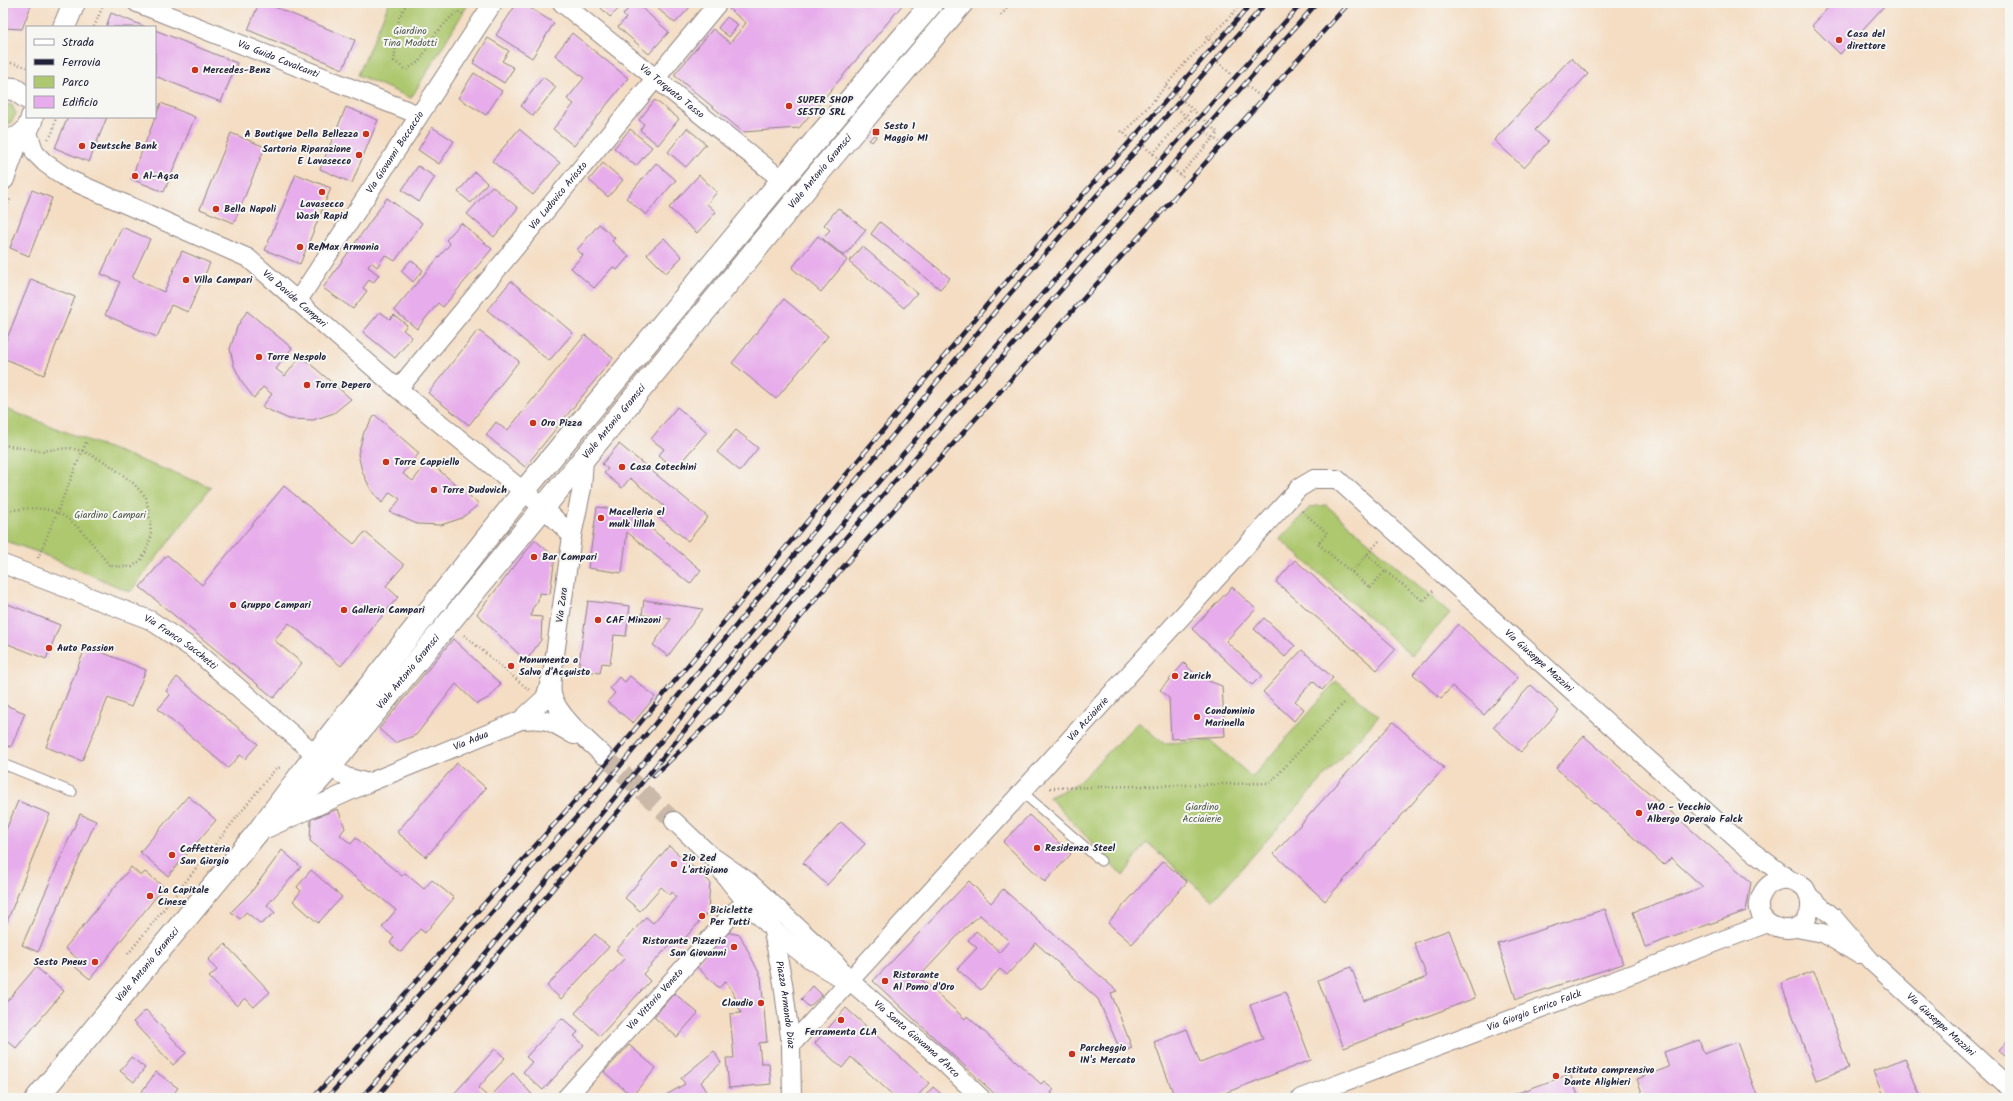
<svg xmlns="http://www.w3.org/2000/svg" width="2013" height="1101" viewBox="0 0 2013 1101" font-family="Kalam,sans-serif">
<rect width="100%" height="100%" fill="#f6f6f2"/>
<filter id="ink" filterUnits="userSpaceOnUse"><feTurbulence type="fractalNoise" baseFrequency=".025" numOctaves="2"/><feDisplacementMap in="SourceGraphic" scale="8" xChannelSelector="R" yChannelSelector="G"/><feConvolveMatrix kernelMatrix="1 2 1 2 8 2 1 2 1" color-interpolation-filters="sRGB"/></filter>
<filter id="wash" filterUnits="userSpaceOnUse"><feTurbulence type="fractalNoise" baseFrequency=".012" numOctaves="4" result="noise"/><feDisplacementMap in="SourceGraphic" scale="16" xChannelSelector="R" yChannelSelector="G"/><feGaussianBlur stdDeviation="0.9" result="paint"/><feColorMatrix in="noise" values="0 0 0 0 0 0 0 0 0 0 0 0 0 0 0 0 0 1.4 0 .05"/><feComposite in="paint" operator="in"/></filter>
<g filter="url(#wash)">
<rect width="100%" height="100%" fill="#f4ddc3"/>
<g fill="#adc86e" stroke="#687554">
<polygon points="389,3 469,3 411,98 358,75"/>
<polygon points="3,104 12,105 16,114 11,123 3,124"/>
<polygon points="3,408 211,487 130,592 40,553 3,540"/>
<polygon points="1326,505 1450,613 1412,656 1280,539 1310,507"/>
<polygon points="1336,681 1379,716 1212,901 1147,842 1123,876 1049,797 1076,785 1138,722 1163,743 1211,741 1252,777"/>
</g>
<g id="blocks">
<g fill="#e7aceb">
<polygon points="3,3 32,3 22,29 3,28"/>
<polygon points="259,3 265,3 355,40 343,69 248,30"/>
<polygon points="517,3 522,3 554,23 532,58 496,35"/>
<polygon points="596,3 625,3 610,17"/>
<polygon points="633,3 636,3 669,32 649,54 618,27 626,18 623,15"/>
<polygon points="651,3 694,3 675,23"/>
<polygon points="734,3 904,3 799,128 743,132 674,75 713,29 730,43 746,23 729,9"/>
<polygon points="1832,3 1887,3 1840,54 1812,26"/>
<polygon points="111,13 146,27 106,27"/>
<polygon points="727,17 738,25 729,37 718,28"/>
<polygon points="155,30 237,63 221,102 155,76"/>
<polygon points="572,33 628,78 574,146 553,129 574,104 567,99 584,78 555,55"/>
<polygon points="488,38 509,51 502,61 514,68 504,83 473,63"/>
<polygon points="1571,58 1588,74 1535,130 1548,142 1524,168 1494,140"/>
<polygon points="474,73 502,91 486,115 458,98"/>
<polygon points="543,77 556,87 533,116 521,106"/>
<polygon points="655,100 679,119 658,145 640,130 644,124 639,120"/>
<polygon points="161,103 195,117 164,192 131,179"/>
<polygon points="346,107 378,120 352,183 320,169"/>
<polygon points="68,117 107,117 89,162 55,148"/>
<polygon points="432,127 454,141 439,164 418,150"/>
<polygon points="687,128 706,144 686,167 668,152"/>
<polygon points="519,129 560,163 533,195 492,161"/>
<polygon points="630,129 652,147 636,166 614,148"/>
<polygon points="231,133 265,147 234,223 200,209"/>
<polygon points="875,134 877,136 872,142 869,140"/>
<polygon points="603,163 623,180 608,197 589,180"/>
<polygon points="656,163 676,180 646,215 626,198"/>
<polygon points="418,166 435,177 419,202 402,190"/>
<polygon points="475,172 487,183 471,203 458,192"/>
<polygon points="296,174 331,188 300,264 265,250"/>
<polygon points="699,175 717,192 707,204 716,212 697,233 669,208"/>
<polygon points="492,186 518,208 494,237 467,214"/>
<polygon points="32,190 52,198 29,256 10,248"/>
<polygon points="387,198 422,223 395,261 385,255 377,267 371,262 368,267 379,275 373,283 369,280 363,288 367,291 353,309 323,288"/>
<polygon points="838,208 866,230 844,256 822,238 830,230 824,225"/>
<polygon points="880,222 950,278 940,289 871,234"/>
<polygon points="461,223 492,249 443,307 438,303 417,329 394,310 450,244 446,240"/>
<polygon points="599,224 615,238 612,241 629,256 617,270 613,267 594,288 571,268 583,255 577,250"/>
<polygon points="122,227 150,239 132,278 164,292 182,251 210,263 188,312 171,305 157,337 105,315 120,282 101,274"/>
<polygon points="818,236 847,260 821,292 792,268"/>
<polygon points="664,238 682,257 666,273 647,254"/>
<polygon points="862,246 917,293 904,308 849,262"/>
<polygon points="411,260 423,270 413,282 401,271"/>
<polygon points="31,279 75,297 44,375 3,358 3,348"/>
<polygon points="511,281 573,333 549,361 487,310"/>
<polygon points="784,299 828,336 776,399 732,363"/>
<polygon points="247,311 292,348 276,369 285,376 301,356 351,399 334,413 313,420 289,419 262,407 272,394 263,387 254,398 243,384 234,366 230,349 237,327"/>
<polygon points="380,312 390,319 394,315 407,325 403,330 412,337 395,358 363,332"/>
<polygon points="478,330 519,361 469,425 428,393"/>
<polygon points="585,335 613,358 525,467 486,435 496,422 507,431"/>
<polygon points="677,407 707,432 675,469 659,455 664,449 651,439"/>
<polygon points="375,415 419,453 403,474 413,481 428,461 479,504 462,518 441,525 417,524 390,512 400,499 390,492 382,503 370,488 362,471 358,454 364,432"/>
<polygon points="736,430 758,448 740,471 717,452"/>
<polygon points="619,444 708,517 688,541 656,515 664,506 630,478 622,488 604,473 608,469 602,464"/>
<polygon points="284,486 354,544 365,532 404,565 386,586 398,597 341,666 289,623 274,640 302,663 274,698 140,587 167,555 202,585"/>
<polygon points="597,507 630,511 701,570 690,584 627,532 622,573 588,568"/>
<polygon points="535,540 555,557 550,594 539,593 538,601 532,609 531,616 542,617 541,640 526,661 477,614"/>
<polygon points="1295,560 1396,649 1377,670 1276,582"/>
<polygon points="1232,587 1256,609 1226,641 1262,675 1252,685 1192,629"/>
<polygon points="644,600 703,609 668,656 653,645 671,619 642,615"/>
<polygon points="588,601 630,606 626,636 614,635 610,664 602,663 600,673 578,670"/>
<polygon points="3,602 60,625 46,659 3,642"/>
<polygon points="1264,618 1295,646 1285,657 1254,629"/>
<polygon points="1458,624 1518,678 1484,715 1452,686 1441,699 1413,674"/>
<polygon points="453,639 501,684 490,697 477,704 456,684 416,735 395,743 379,729"/>
<polygon points="86,646 146,670 131,707 108,698 82,761 46,747"/>
<polygon points="1302,650 1333,678 1322,690 1313,681 1295,701 1304,709 1294,721 1263,692"/>
<polygon points="1184,663 1198,677 1222,686 1225,736 1171,739 1169,698 1160,690"/>
<polygon points="630,676 655,697 633,723 607,702 615,693 610,688 619,677 625,682"/>
<polygon points="177,677 258,744 245,759 240,755 228,768 158,709 170,695 166,691"/>
<polygon points="1531,685 1559,711 1521,752 1493,727"/>
<polygon points="3,704 25,713 11,747 3,744"/>
<polygon points="1393,722 1444,768 1325,901 1274,854"/>
<polygon points="1584,736 1751,882 1746,911 1645,947 1633,912 1703,887 1671,858 1664,865 1556,768"/>
<polygon points="457,763 486,788 426,857 397,832"/>
<polygon points="188,796 216,820 168,876 140,852"/>
<polygon points="18,801 50,814 6,924 3,923 3,837"/>
<polygon points="338,809 345,828 340,835 351,844 356,838 402,876 405,873 424,889 432,880 454,898 425,933 420,929 401,952 390,943 394,937 382,927 396,910 310,841 311,819"/>
<polygon points="80,814 96,821 38,952 22,945"/>
<polygon points="1029,815 1071,854 1045,882 1003,842"/>
<polygon points="841,822 865,844 827,885 803,863"/>
<polygon points="669,846 710,882 708,912 679,945 673,941 643,974 650,981 600,1036 575,1013 625,958 616,950 646,917 653,923 676,897 672,892 670,895 661,887 640,911 625,898"/>
<polygon points="282,850 301,867 267,905 275,913 261,924 246,912 240,919 231,912 252,891"/>
<polygon points="1163,861 1187,882 1132,944 1108,923"/>
<polygon points="131,867 141,876 145,872 164,887 90,979 74,966 79,960 65,948"/>
<polygon points="311,870 342,897 318,923 293,901 301,891 297,887"/>
<polygon points="969,881 991,903 1003,889 1117,991 1111,993 1132,1048 1121,1052 1098,999 1036,943 1007,975 1000,969 981,990 957,969 977,948 968,940 976,931 1000,952 1009,941 980,915 964,929 919,977 965,1019 967,1016 1041,1084 1044,1081 1054,1089 1051,1093 1057,1098 999,1098 873,981"/>
<polygon points="1605,909 1623,964 1516,999 1498,944"/>
<polygon points="1449,930 1475,998 1344,1048 1318,980 1351,967 1364,1001 1427,977 1414,943"/>
<polygon points="725,932 740,935 761,977 767,1042 759,1043 761,1063 769,1063 771,1084 729,1088 726,1058 734,1058 730,1014 741,1013 734,994 726,981 719,988 695,965"/>
<polygon points="595,934 609,947 561,999 547,986"/>
<polygon points="225,944 270,992 254,1007 245,998 237,1006 209,977 217,970 208,960"/>
<polygon points="36,967 64,991 16,1048 3,1037 3,1006"/>
<polygon points="1814,971 1849,1068 1816,1080 1781,983"/>
<polygon points="813,986 822,995 809,1007 801,999"/>
<polygon points="1285,992 1311,1060 1212,1098 1175,1098 1154,1042 1187,1029 1200,1063 1263,1039 1250,1005"/>
<polygon points="674,993 698,1013 677,1037 654,1017"/>
<polygon points="846,1008 929,1083 916,1098 896,1098 851,1057 842,1068 815,1043"/>
<polygon points="146,1010 186,1053 173,1065 133,1022"/>
<polygon points="562,1018 578,1032 574,1036 584,1045 543,1090 523,1072 532,1062 526,1057"/>
<polygon points="2010,1038 2010,1059 1999,1050"/>
<polygon points="1699,1040 1704,1054 1737,1042 1758,1098 1644,1098 1637,1079 1669,1067 1664,1052"/>
<polygon points="629,1045 656,1068 632,1096 604,1072"/>
<polygon points="495,1049 505,1058 478,1088 487,1096 485,1098 450,1098"/>
<polygon points="714,1051 721,1063 701,1082 711,1098 661,1098 685,1084 681,1078"/>
<polygon points="131,1057 145,1068 134,1082 120,1071"/>
<polygon points="1905,1058 1921,1098 1884,1098 1873,1071"/>
<polygon points="156,1072 178,1088 170,1098 137,1098"/>
<polygon points="513,1073 535,1098 489,1098"/>
<polygon points="1570,1074 1579,1098 1504,1098"/>
<polygon points="933,1087 946,1098 923,1098"/>
</g>
</g>
</g>
<g filter="url(#ink)">
<use href="#blocks" fill-opacity="0" stroke="#8b807f" stroke-width="1"/>
<g fill="none" stroke-linecap="round" stroke-linejoin="round">
<polyline stroke="#cab8a8" stroke-width="18" stroke-dasharray="18 9" stroke-linecap="butt" points="603,755 674,821"/>
<g stroke="#8b807f" stroke-width="11">
<g id="service">
<polyline points="3,764 72,792"/>
<polyline points="1022,792 1101,861"/>
</g>
</g>
<g stroke="#8b807f" stroke-width="20">
<g id="minor">
<path id="s1" d="M137,3L419,115"/>
<path id="s2" d="M562,3L782,180"/>
<path id="s3" d="M27,130L35,153L45,163L68,179L248,258L398,389L544,508L572,536"/>
<path id="s4" d="M297,302L493,3"/>
<path id="s5" d="M398,389L718,3"/>
<path d="M584,460L582,488L572,536L552,675C552,681 551,688 552,694C556,714 588,741 603,755"/>
<path id="s6" d="M3,564L150,620L196,651L330,767L346,777L368,783"/>
<path d="M521,720C551,718 550,722 574,735"/>
<path id="s7" d="M674,821L710,855L749,882L835,962L850,981L934,1053L981,1098"/>
<path id="s8" d="M257,833L368,783L521,720L545,698L552,675"/>
<path d="M718,866C748,909 798,959 847,980"/>
<path d="M1790,880C1779,879 1769,882 1763,892C1740,931 1820,949 1809,896"/>
<path id="s9" d="M772,927L783,983L791,1045L792,1098"/>
<polyline points="1796,928 1823,933 1858,954"/>
<path id="s10" d="M791,1045L1299,488L1314,479H1337L1741,843L1790,880L1798,883L1805,888L1809,896L1833,917L1871,961L2010,1088"/>
<path id="s11" d="M566,1098L734,912C751,899 754,896 771,912"/>
<path id="s12" d="M1301,1098L1768,923"/>
</g>
</g>
<g stroke="#8b807f" stroke-width="24">
<g id="tertiary">
<polyline points="64,27 74,3"/>
<polyline points="3,88 14,89 27,98"/>
<path d="M3,140C19,141 29,132 32,117"/>
<polyline points="3,179 18,138"/>
</g>
</g>
<g stroke="#8b807f" stroke-width="24">
<g id="secondary">
<path id="s13" d="M287,807L316,783L330,767L817,175L962,3"/>
<path id="s14" d="M37,1098L257,833L332,733L524,491L782,180L932,3"/>
</g>
</g>
<g stroke="#8b807f" stroke-width="2.5" stroke-dasharray="1 3" stroke-linecap="butt">
<polyline points="407,3 399,18 394,61 406,70 420,61 435,34 457,11 465,15"/>
<polyline points="1001,15 1012,3"/>
<polyline points="94,27 104,3"/>
<polyline points="1206,37 1213,43"/>
<polyline points="1218,62 1232,75"/>
<polyline points="3,63 12,63 27,67"/>
<polyline points="1185,63 1243,3"/>
<polyline points="1247,86 1260,96"/>
<polyline points="1177,108 1191,121"/>
<polyline points="1121,131 1128,137"/>
<polyline points="1206,132 1219,142"/>
<polyline points="1124,133 1154,100"/>
<polyline points="48,139 52,134 56,117"/>
<polyline points="1144,146 1158,158"/>
<polyline points="1153,154 1179,124"/>
<polyline points="1173,169 1185,179"/>
<polyline points="1180,175 1205,147"/>
<polyline points="3,215 11,197"/>
<path d="M3,445L41,451L69,448L83,451L107,463L132,482L146,497L150,520L151,537L146,551L141,560L132,567L110,566C92,545 74,512 43,509C30,507 16,510 3,511"/>
<polyline points="1302,511 1327,533 1318,544 1370,588 1385,571 1423,601 1434,590"/>
<polyline points="1367,554 1385,571"/>
<polyline points="38,558 87,440"/>
<polyline points="1352,572 1379,541"/>
<polyline points="464,635 529,690"/>
<polyline points="1050,788 1270,783 1344,703"/>
<polyline points="128,954 272,773 277,768 282,767"/>
</g>
<use href="#service" stroke="#fff" stroke-width="9"/>
<use href="#minor" stroke="#fff" stroke-width="18"/>
<use href="#tertiary" stroke="#fff" stroke-width="22"/>
<use href="#secondary" stroke="#fff" stroke-width="22"/>
<g stroke="#22223b" stroke-width="4.5">
<g id="rail">
<polyline points="654,776 716,716 856,552 1349,3"/>
<polyline points="313,1098 587,787 1000,289 1252,3"/>
<polyline points="327,1098 597,794 1008,296 1266,3"/>
<path d="M361,1098C489,953 610,802 734,653C918,432 1109,217 1302,3"/>
<polyline points="376,1098 627,801 742,660 842,542 1037,317 1317,3"/>
</g>
</g>
<use href="#rail" stroke="#f6f6f2" stroke-width="3" stroke-dasharray="9" stroke-linecap="butt"/>
<g stroke="#8b807f" stroke-width="2.5" stroke-dasharray="1 3" stroke-linecap="butt">
<polyline points="1166,85 1218,133 1205,147"/>
<polyline points="1154,100 1185,63"/>
<polyline points="1179,124 1192,109"/>
</g>
</g>
</g>
<g fill="#c8321e" stroke="#f6f6f2" stroke-width="1.5">
<circle cx="1839" cy="40" r="4"/>
<circle cx="195" cy="70" r="4"/>
<circle cx="789" cy="106" r="4"/>
<rect x="872" y="128" width="8" height="8" rx="2"/>
<circle cx="366" cy="134" r="4"/>
<circle cx="82" cy="146" r="4"/>
<circle cx="359" cy="155" r="4"/>
<circle cx="135" cy="176" r="4"/>
<circle cx="322" cy="192" r="4"/>
<circle cx="216" cy="209" r="4"/>
<circle cx="300" cy="247" r="4"/>
<circle cx="186" cy="280" r="4"/>
<circle cx="259" cy="357" r="4"/>
<circle cx="307" cy="385" r="4"/>
<circle cx="533" cy="423" r="4"/>
<circle cx="386" cy="462" r="4"/>
<circle cx="622" cy="467" r="4"/>
<circle cx="434" cy="490" r="4"/>
<circle cx="601" cy="518" r="4"/>
<circle cx="534" cy="557" r="4"/>
<circle cx="233" cy="605" r="4"/>
<circle cx="344" cy="610" r="4"/>
<circle cx="598" cy="620" r="4"/>
<circle cx="49" cy="648" r="4"/>
<circle cx="511" cy="666" r="4"/>
<circle cx="1175" cy="676" r="4"/>
<circle cx="1197" cy="717" r="4"/>
<circle cx="1639" cy="813" r="4"/>
<circle cx="1037" cy="848" r="4"/>
<circle cx="172" cy="855" r="4"/>
<circle cx="674" cy="864" r="4"/>
<circle cx="150" cy="896" r="4"/>
<circle cx="702" cy="916" r="4"/>
<circle cx="734" cy="947" r="4"/>
<circle cx="95" cy="962" r="4"/>
<circle cx="885" cy="981" r="4"/>
<circle cx="761" cy="1003" r="4"/>
<circle cx="841" cy="1020" r="4"/>
<circle cx="1072" cy="1054" r="4"/>
<circle cx="1556" cy="1076" r="4"/>
</g>
<g text-anchor="middle" dominant-baseline="central" stroke-width="4" stroke-linejoin="round" paint-order="stroke">
<g font-size="10" fill="#4c544a" stroke="#f6f6f2">
<text x="410" y="31">Giardino<tspan x="410" dy="12">Tina Modotti</tspan></text>
<text x="110" y="515">Giardino Campari</text>
<text x="1202" y="807">Giardino<tspan x="1202" dy="12">Acciaierie</tspan></text>
</g>
<g font-size="10" font-weight="bold" fill="#22223b" stroke="#f6f6f2" text-anchor="start">
<text x="1847" y="34">Casa del<tspan x="1847" dy="12">direttore</tspan></text>
<text x="203" y="70">Mercedes-Benz</text>
<text x="797" y="100">SUPER SHOP<tspan x="797" dy="12">SESTO SRL</tspan></text>
<text x="884" y="126">Sesto 1<tspan x="884" dy="12">Maggio M1</tspan></text>
<text x="358" y="134" text-anchor="end">A Boutique Della Bellezza</text>
<text x="90" y="146">Deutsche Bank</text>
<text x="351" y="149" text-anchor="end">Sartoria Riparazione<tspan x="351" dy="12">E Lavasecco</tspan></text>
<text x="143" y="176">Al-Aqsa</text>
<text x="322" y="204" text-anchor="middle">Lavasecco<tspan x="322" dy="12">Wash Rapid</tspan></text>
<text x="224" y="209">Bella Napoli</text>
<text x="308" y="247">Re/Max Armonia</text>
<text x="194" y="280">Villa Campari</text>
<text x="267" y="357">Torre Nespolo</text>
<text x="315" y="385">Torre Depero</text>
<text x="541" y="423">Oro Pizza</text>
<text x="394" y="462">Torre Cappiello</text>
<text x="630" y="467">Casa Cotechini</text>
<text x="442" y="490">Torre Dudovich</text>
<text x="609" y="512">Macelleria el<tspan x="609" dy="12">mulk lillah</tspan></text>
<text x="542" y="557">Bar Campari</text>
<text x="241" y="605">Gruppo Campari</text>
<text x="352" y="610">Galleria Campari</text>
<text x="606" y="620">CAF Minzoni</text>
<text x="57" y="648">Auto Passion</text>
<text x="519" y="660">Monumento a<tspan x="519" dy="12">Salvo d'Acquisto</tspan></text>
<text x="1183" y="676">Zurich</text>
<text x="1205" y="711">Condominio<tspan x="1205" dy="12">Marinella</tspan></text>
<text x="1647" y="807">VAO - Vecchio<tspan x="1647" dy="12">Albergo Operaio Falck</tspan></text>
<text x="1045" y="848">Residenza Steel</text>
<text x="180" y="849">Caffetteria<tspan x="180" dy="12">San Giorgio</tspan></text>
<text x="682" y="858">Zio Zed<tspan x="682" dy="12">L'artigiano</tspan></text>
<text x="158" y="890">La Capitale<tspan x="158" dy="12">Cinese</tspan></text>
<text x="710" y="910">Biciclette<tspan x="710" dy="12">Per Tutti</tspan></text>
<text x="726" y="941" text-anchor="end">Ristorante Pizzeria<tspan x="726" dy="12">San Giovanni</tspan></text>
<text x="87" y="962" text-anchor="end">Sesto Pneus</text>
<text x="893" y="975">Ristorante<tspan x="893" dy="12">Al Pomo d'Oro</tspan></text>
<text x="753" y="1003" text-anchor="end">Claudio</text>
<text x="841" y="1032" text-anchor="middle">Ferramenta CLA</text>
<text x="1080" y="1048">Parcheggio<tspan x="1080" dy="12">IN's Mercato</tspan></text>
<text x="1564" y="1070">Istituto comprensivo<tspan x="1564" dy="12">Dante Alighieri</tspan></text>
</g>
<g font-size="10" fill="#22223b" stroke="#f6f6f2">
<text stroke="none"><textPath href="#s1" startOffset="152">Via Guido Cavalcanti</textPath></text>
<text stroke="none"><textPath href="#s2" startOffset="141">Via Torquato Tasso</textPath></text>
<text stroke="none"><textPath href="#s4" startOffset="179">Via Giovanni Boccaccio</textPath></text>
<text stroke="none"><textPath href="#s13" startOffset="830">Viale Antonio Gramsci</textPath></text>
<text stroke="none"><textPath href="#s5" startOffset="251">Via Ludovico Ariosto</textPath></text>
<text stroke="none"><textPath href="#s3" startOffset="325">Via Davide Campari</textPath></text>
<text stroke="none"><textPath href="#s13" startOffset="506">Viale Antonio Gramsci</textPath></text>
<text transform="translate(562 605) rotate(-82)">Via Zara</text>
<text stroke="none"><textPath href="#s6" startOffset="195">Via Franco Sacchetti</textPath></text>
<text stroke="none"><textPath href="#s10" startOffset="1066">Via Giuseppe Mazzini</textPath></text>
<text stroke="none"><textPath href="#s13" startOffset="182">Viale Antonio Gramsci</textPath></text>
<text stroke="none"><textPath href="#s10" startOffset="441">Via Acciaierie</textPath></text>
<text stroke="none"><textPath href="#s8" startOffset="233">Via Adua</textPath></text>
<text stroke="none"><textPath href="#s14" startOffset="173">Viale Antonio Gramsci</textPath></text>
<text stroke="none"><textPath href="#s9" startOffset="79">Piazza Armando Diaz</textPath></text>
<text stroke="none"><textPath href="#s11" startOffset="133">Via Vittorio Veneto</textPath></text>
<text stroke="none"><textPath href="#s12" startOffset="249">Via Giorgio Enrico Falck</textPath></text>
<text stroke="none"><textPath href="#s10" startOffset="1610">Via Giuseppe Mazzini</textPath></text>
<text stroke="none"><textPath href="#s7" startOffset="327">Via Santa Giovanna d'Arco</textPath></text>
</g>
</g>
<rect width="2013" height="1101" fill="none" stroke="#f6f6f2" stroke-width="16"/>
<rect x="26" y="26" width="130" height="92" fill="#f6f6f2" stroke="#a1a1a9"/>
<rect x="34" y="39" width="20" height="6" fill="#ffffff" stroke="#a1a1a9"/>
<text x="62" y="46" font-size="12" fill="#22223b">Strada</text>
<rect x="34" y="59" width="20" height="6" fill="#22223b" stroke="#a1a1a9"/>
<text x="62" y="66" font-size="12" fill="#22223b">Ferrovia</text>
<rect x="34" y="76" width="20" height="12" fill="#adc86e" stroke="#a1a1a9"/>
<text x="62" y="86" font-size="12" fill="#22223b">Parco</text>
<rect x="34" y="96" width="20" height="12" fill="#e7aceb" stroke="#a1a1a9"/>
<text x="62" y="106" font-size="12" fill="#22223b">Edificio</text>
</svg>
